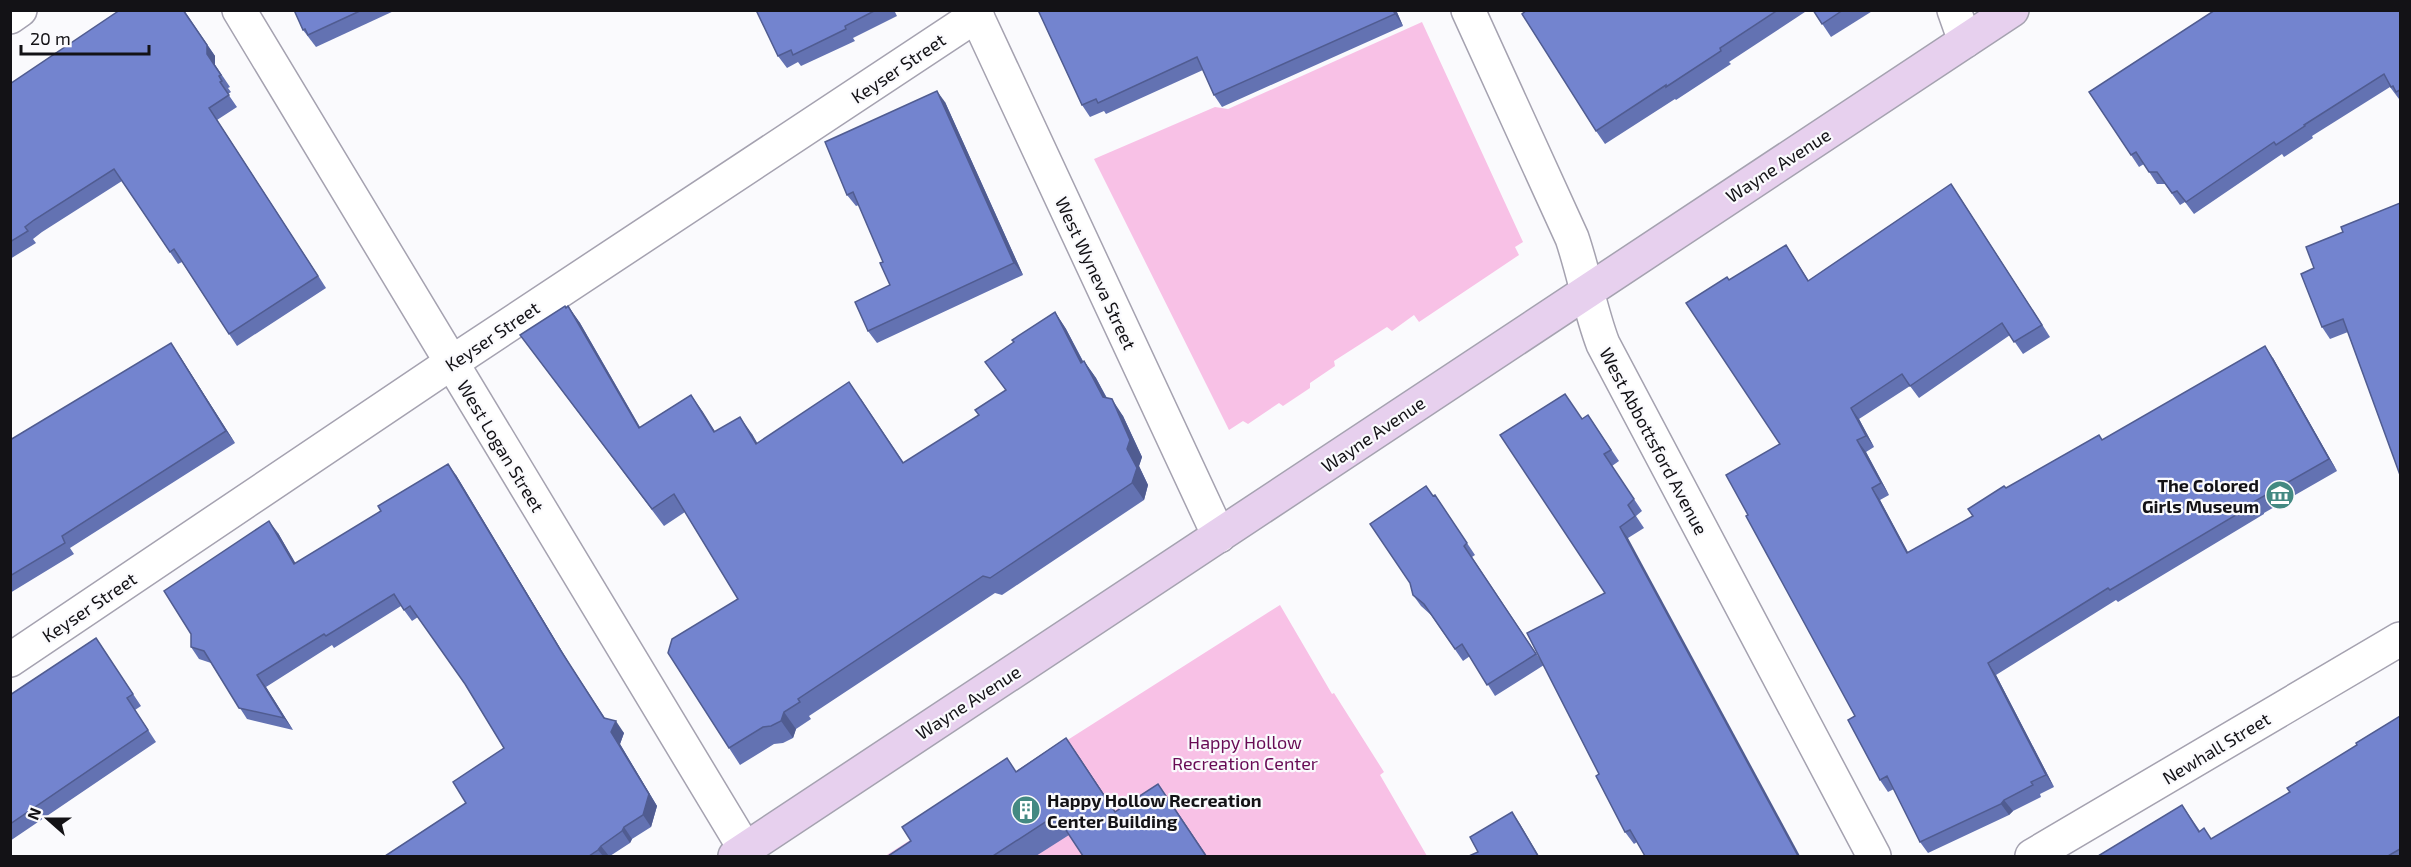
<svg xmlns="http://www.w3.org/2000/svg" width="2411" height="867" viewBox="0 0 2411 867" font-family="'Exo 2',sans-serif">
<rect width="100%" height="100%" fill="#fafafd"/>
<g fill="#f8c1e6">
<polygon points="1422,22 1523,242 1515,247 1519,255 1419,322 1414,315 1392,331 1387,327 1334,361 1335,366 1310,383 1310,388 1283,406 1279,403 1248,424 1243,421 1229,430 1094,159 1215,107 1228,109"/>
<polygon points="1280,605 1332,694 1334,693 1384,772 1380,775 1427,856 885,856"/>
</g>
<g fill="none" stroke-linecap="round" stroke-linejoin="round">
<g stroke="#a5a2b0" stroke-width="36">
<g id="street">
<polyline points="239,10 745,849"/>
<polyline points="974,10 1219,536"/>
<path d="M1468,10L1572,238C1584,273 1590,310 1603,344L1874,856"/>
<polyline points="1954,10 1965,41"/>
<polyline points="10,17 20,10"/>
<polyline points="10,660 451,363 977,15"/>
<polyline points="2032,856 2400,639"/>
</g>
</g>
<g stroke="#a5a2b0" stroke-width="36">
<polyline id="secondary" points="735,856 2012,10"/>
</g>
<use href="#street" stroke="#fff" stroke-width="33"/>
<use href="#secondary" stroke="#e7d0ee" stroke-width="33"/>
</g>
<g fill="#6372b2">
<polygon points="184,10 215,56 215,65 230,87 228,88 231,92 228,94 237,107 217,120 326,288 237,346 182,262 178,264 122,181 42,232 33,239 36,243 10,259 10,84"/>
<polygon points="294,10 396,10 316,47 303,30"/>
<polygon points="756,10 894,10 897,16 853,38 855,41 801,66 798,62 787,68 778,56"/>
<polygon points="1038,10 1396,10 1403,26 1222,107 1214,95 1203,70 1106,114 1104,111 1090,117 1082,105"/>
<polygon points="1527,10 1808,10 1729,62 1731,64 1676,100 1675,99 1605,144 1596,131"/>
<polygon points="1813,10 1874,10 1831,37"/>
<polygon points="2400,10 2400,98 2399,99 2390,87 2312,136 2313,138 2284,157 2282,154 2194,214 2185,202 2180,205 2165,184 2157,184 2144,164 2139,167 2089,92"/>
<polygon points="945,102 1023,275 877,343 868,331 890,285 883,262 859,205 856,206 847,195"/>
<polygon points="1959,196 2050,337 2023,354 2010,335 1919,398 1910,386 1859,419 1874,447 1866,452 1889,495 1880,500 1908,553 1973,516 2006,488 2099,435 2102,440 2273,358 2337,471 2264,513 2264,514 2118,602 2116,600 1996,675 2054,787 2040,794 2041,797 2013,811 2009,815 1928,853 1920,842 1894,789 1888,792 1880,780 1855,716 1748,515 1780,444 1729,280 1786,245 1809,281"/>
<polygon points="2400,203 2348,332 2330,339 2322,327 2314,268 2343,232"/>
<polygon points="568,306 580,323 640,427 691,395 715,432 752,434 757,444 861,399 904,463 979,415 1006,390 1014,342 1055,312 1066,329 1083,361 1084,361 1096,378 1107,398 1123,416 1142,457 1139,466 1148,485 1144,500 1014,587 1002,595 995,593 809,716 811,719 796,729 793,738 783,743 774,744 740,765 729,748 738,599 685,512 664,526 520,335"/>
<polygon points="179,355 235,443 70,548 74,554 10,593 10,440"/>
<polygon points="1588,415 1619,461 1612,466 1642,511 1636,516 1644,528 1628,538 1637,842 1634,844 1625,832 1599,774 1544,665 1495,696 1470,656 1463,661 1431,615 1421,606 1413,595 1433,496 1435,495 1475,555 1472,557 1542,662 1605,593"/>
<polygon points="456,475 569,663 605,718 624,733 620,744 657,806 651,827 632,839 630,843 610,856 385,856 466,803 504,748 465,684 418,617 412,621 401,606 334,648 332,645 266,687 293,730 247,719 211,663 199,659 191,647 278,533 295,563"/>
<polygon points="96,638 141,706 135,710 156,742 10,841 10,695"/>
<polygon points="2400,716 2400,856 2098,856 2182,805 2200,831 2211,839 2290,792"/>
<polygon points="1066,738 1116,812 1172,804 1069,835 1036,856 888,856"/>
</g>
<g fill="#505c91">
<polygon points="183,10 215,56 215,65 230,87 207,54"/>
<polygon points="1393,10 1396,10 1403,26 1395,14"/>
<polygon points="937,91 945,102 1023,275 1014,263"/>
<polygon points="209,108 217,120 326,288 318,276"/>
<polygon points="1951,184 1959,196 2050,337 2042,325"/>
<polygon points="568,306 580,323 650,445 639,428"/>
<polygon points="1055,312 1066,329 1092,379 1081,363"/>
<polygon points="171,343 179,355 235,443 226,431"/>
<polygon points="2265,346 2273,358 2337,471 2329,459"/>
<polygon points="1084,361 1096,378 1115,414 1103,397"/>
<polygon points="691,395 703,412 726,449 714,432"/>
<polygon points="1112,399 1123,416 1142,457 1139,466 1148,485 1144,500 1132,483 1127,449"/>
<polygon points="1851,408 1859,419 1874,447 1866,436"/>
<polygon points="740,417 752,434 768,461 756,444"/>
<polygon points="1857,440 1866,452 1889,495 1881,483"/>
<polygon points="448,464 456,475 569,663 612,730 561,651"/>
<polygon points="1872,488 1880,500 1915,565 1907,553"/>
<polygon points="269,521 278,533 303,576 294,564"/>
<polygon points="1620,527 1628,538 1800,856 1798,856"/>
<polygon points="1988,663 1996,675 2054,787 2046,775"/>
<polygon points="257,675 266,687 293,730 284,718"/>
<polygon points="784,712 796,729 793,738 781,721"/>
<polygon points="616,721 624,733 620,744 657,806 651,827 643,815 611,732"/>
<polygon points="1066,738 1080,758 1129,832 1115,812"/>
<polygon points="1158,784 1172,804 1207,856 1206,856"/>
<polygon points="2004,800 2013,811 2009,815 2001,804"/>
<polygon points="1512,812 1520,824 1539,856 1538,856"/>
<polygon points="624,827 632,839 630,843 622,831"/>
<polygon points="601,846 609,856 603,856 598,850"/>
</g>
<g fill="#7384cf" stroke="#505c91" stroke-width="1.5">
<polygon points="120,10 183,10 207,45 207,54 221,75 219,76 222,81 220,82 229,95 209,108 318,276 229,334 174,249 170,252 114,169 34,220 25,227 28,231 10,242 10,84"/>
<polygon points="294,10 362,10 308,35 305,29 303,30"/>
<polygon points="756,10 876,10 845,26 846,29 793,55 791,50 778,56"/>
<polygon points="1038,10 1393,10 1395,14 1214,95 1197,57 1098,103 1096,99 1082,105"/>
<polygon points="1527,10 1778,10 1720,48 1721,51 1666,87 1666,85 1596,131 1522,14"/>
<polygon points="1813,10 1843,10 1822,24"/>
<polygon points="2215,10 2400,10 2400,90 2396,92 2393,86 2391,87 2384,74 2304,125 2305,126 2276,145 2274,142 2186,202 2177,191 2172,193 2157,172 2149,172 2136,152 2131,155 2089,92"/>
<polygon points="937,91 1014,263 868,331 855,302 890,285 880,263 883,262 853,192 847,195 825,142"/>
<polygon points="1951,184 2042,325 2014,342 2002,323 1910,386 1902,374 1851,408 1866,436 1857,440 1881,483 1872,488 1907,553 1973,516 1968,509 2004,486 2006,488 2099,435 2102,440 2265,346 2329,459 2255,501 2256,503 2110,590 2108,588 1988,663 2046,775 2031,782 2033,785 2004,800 2001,804 1920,842 1887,776 1880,780 1848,720 1855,716 1746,516 1748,515 1726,475 1780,444 1686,303 1727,277 1729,280 1786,245 1808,281"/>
<polygon points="2400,203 2400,475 2343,319 2322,327 2301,274 2314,268 2306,247 2343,232 2341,227"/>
<polygon points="565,306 566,308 568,306 639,428 691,395 714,432 740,417 756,444 849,382 903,463 979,415 975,410 1006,390 985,362 1014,342 1012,340 1055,312 1081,363 1084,361 1103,397 1112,399 1130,440 1127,449 1137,468 1132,483 1002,570 990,578 983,576 798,699 800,702 784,712 781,721 771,726 763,727 729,748 668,653 672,639 738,599 674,494 652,509 520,335"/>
<polygon points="171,343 226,431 62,536 65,543 10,576 10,440"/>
<polygon points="1565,394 1582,419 1588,415 1611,450 1604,454 1634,499 1628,505 1635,516 1620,527 1798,856 1645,856 1630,830 1625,832 1596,776 1599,774 1527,633 1605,593 1500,435"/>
<polygon points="448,464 561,651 604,718 616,721 611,732 649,794 643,815 624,827 622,831 601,846 598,850 589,856 385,856 466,803 453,782 504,748 465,684 410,606 404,610 394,594 326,636 324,634 257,675 284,718 239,708 204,651 191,647 191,634 164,591 269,521 294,564 381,511 378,506"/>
<polygon points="1426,486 1433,496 1435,495 1467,543 1464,546 1536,654 1487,685 1462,644 1455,649 1424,604 1413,595 1410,583 1370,524"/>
<polygon points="96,638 133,694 127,698 148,730 10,824 10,695"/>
<polygon points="2400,716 2400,849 2388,856 2098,856 2182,805 2199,832 2204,828 2211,839 2290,792 2287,788 2357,745 2356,743"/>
<polygon points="1066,738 1115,812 1158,784 1206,856 1083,856 1056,815 993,856 888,856 911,841 902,827 1007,758 1016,772"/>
<polygon points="1512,812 1538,856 1469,856 1478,852 1470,837"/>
</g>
<defs>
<g id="museum-disc" transform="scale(1.5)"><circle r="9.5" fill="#438982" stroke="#fafafd"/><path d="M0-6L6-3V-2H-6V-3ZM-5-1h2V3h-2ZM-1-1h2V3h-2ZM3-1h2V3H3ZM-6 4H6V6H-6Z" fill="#fff"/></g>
<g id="building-disc" transform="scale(1.5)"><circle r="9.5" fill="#438982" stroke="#fafafd"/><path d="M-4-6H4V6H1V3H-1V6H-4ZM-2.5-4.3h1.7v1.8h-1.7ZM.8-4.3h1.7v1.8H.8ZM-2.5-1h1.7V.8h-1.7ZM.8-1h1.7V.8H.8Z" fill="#fff"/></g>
</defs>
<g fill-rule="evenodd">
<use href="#museum-disc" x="2280" y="495"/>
<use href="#building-disc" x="1026" y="810"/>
</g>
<g text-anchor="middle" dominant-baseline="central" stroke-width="4.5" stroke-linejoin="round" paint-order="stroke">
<g font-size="18" fill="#131216" stroke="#fafafd">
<text transform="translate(898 68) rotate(-34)">Keyser Street</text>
<text transform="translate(1778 165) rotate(-33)">Wayne Avenue</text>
<text transform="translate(1096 273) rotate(65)">West Wyneva Street</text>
<text transform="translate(492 336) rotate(-34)">Keyser Street</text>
<text transform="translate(1373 434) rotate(-34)">Wayne Avenue</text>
<text transform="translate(1654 441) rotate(62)">West Abbottsford Avenue</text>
<text transform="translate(501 446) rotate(59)">West Logan Street</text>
<text transform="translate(89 607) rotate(-34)">Keyser Street</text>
<text transform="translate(968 702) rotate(-33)">Wayne Avenue</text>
<text transform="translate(2216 748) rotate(-31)">Newhall Street</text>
</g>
<g font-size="18" font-weight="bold" fill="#131216" stroke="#fafafd" text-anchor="end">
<text x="2259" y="485">The Colored<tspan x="2259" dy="21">Girls Museum</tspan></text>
<text x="1047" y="800" text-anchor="start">Happy Hollow Recreation<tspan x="1047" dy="21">Center Building</tspan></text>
</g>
<g font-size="18" fill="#670a54" stroke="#fafafd">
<text x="1245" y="742">Happy Hollow<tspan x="1245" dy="21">Recreation Center</tspan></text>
</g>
</g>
<rect width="2411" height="867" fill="none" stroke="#131216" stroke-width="24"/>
<g transform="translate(48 819) rotate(291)" stroke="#fafafd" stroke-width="4.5" paint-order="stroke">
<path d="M0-4.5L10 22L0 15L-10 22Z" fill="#131216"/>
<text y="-9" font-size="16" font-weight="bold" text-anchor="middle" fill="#131216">N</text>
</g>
<path d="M21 45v9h128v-9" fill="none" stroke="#131216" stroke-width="3"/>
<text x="30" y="45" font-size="18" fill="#131216" stroke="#fafafd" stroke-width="4.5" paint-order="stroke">20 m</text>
</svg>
